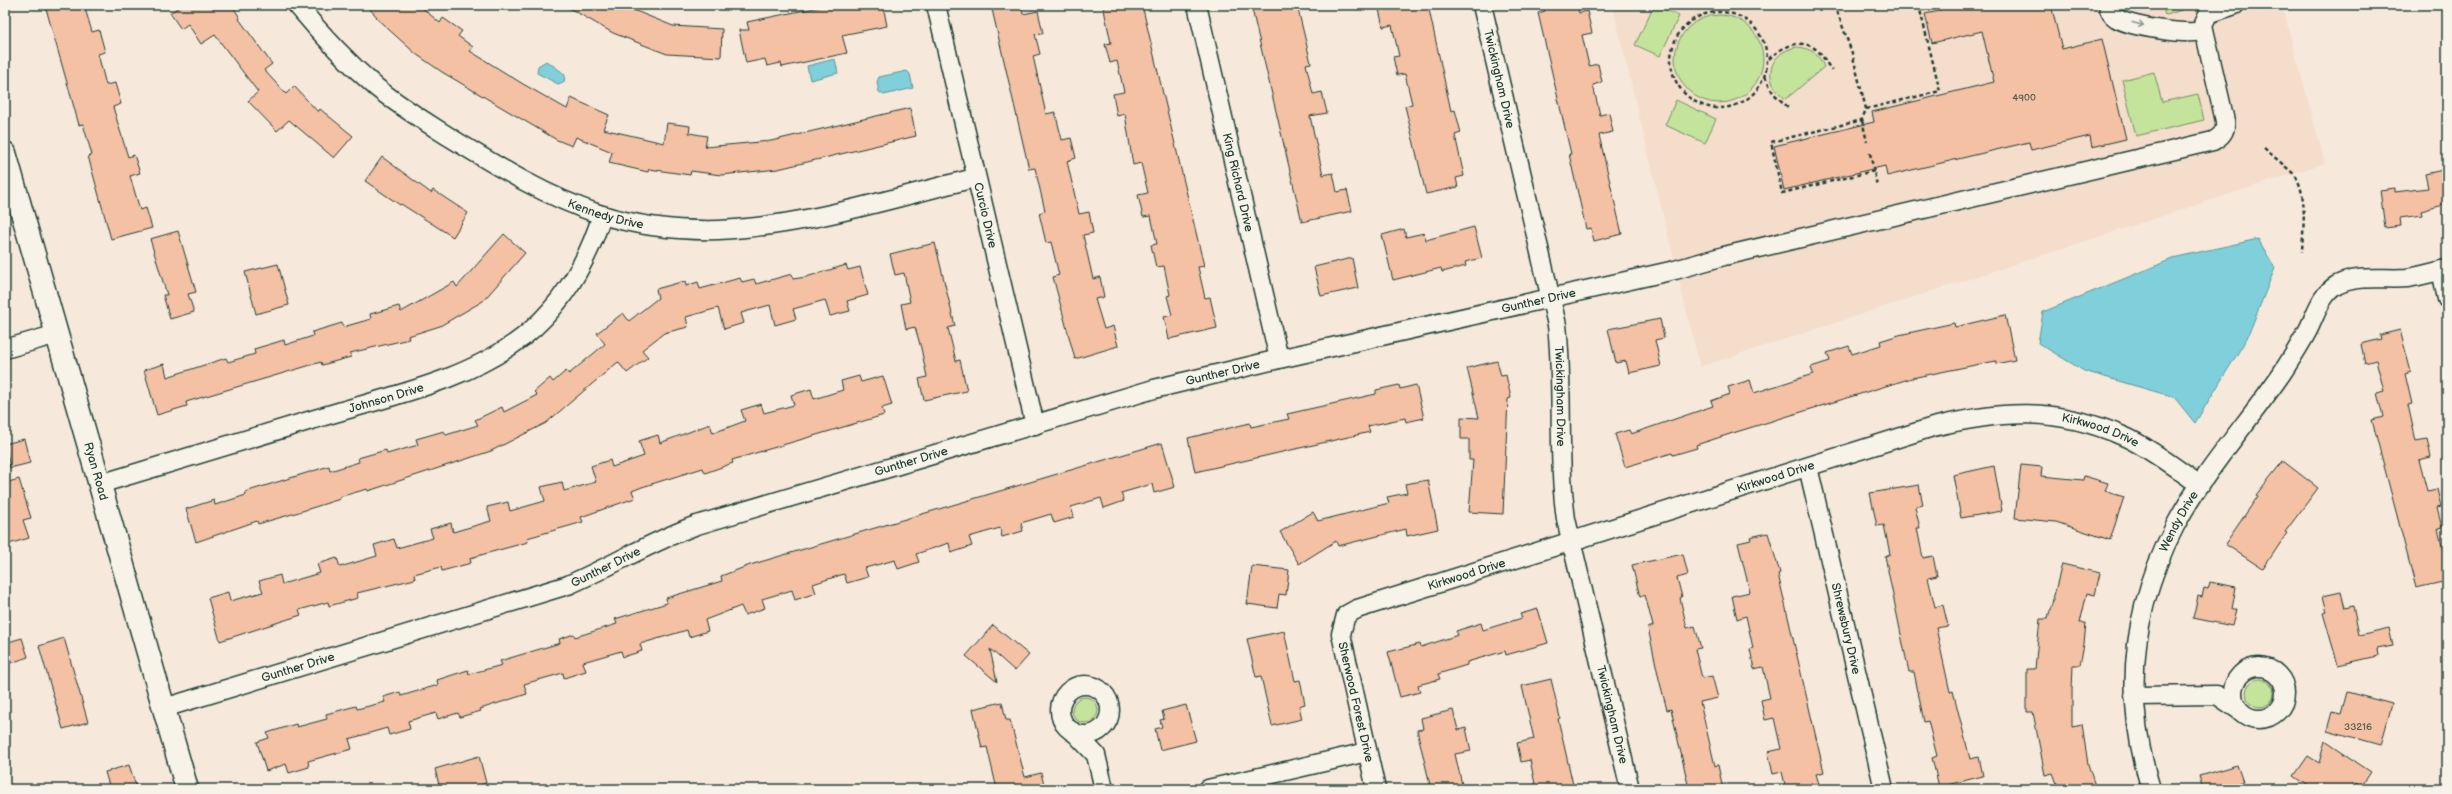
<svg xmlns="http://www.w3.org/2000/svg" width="2452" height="794" font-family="'Balsamiq Sans',sans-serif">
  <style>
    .built { fill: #f5ddcb }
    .green { fill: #c4e39b; stroke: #729068 }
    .water { fill: #80d0db; stroke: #599598 }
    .building { fill: #f4c1a5; stroke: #1f3d34 }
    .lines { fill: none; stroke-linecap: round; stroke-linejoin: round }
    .minor-casing { stroke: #1f3d34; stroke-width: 21 }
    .major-casing { stroke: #1f3d34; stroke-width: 25 }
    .path { stroke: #1f3d34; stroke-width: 2.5; stroke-dasharray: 4 3; stroke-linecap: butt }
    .minor { stroke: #f7f3e8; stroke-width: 18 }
    .major { stroke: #f7f3e8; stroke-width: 22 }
    .oneway { stroke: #8b988e }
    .labels { text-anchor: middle; stroke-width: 3; stroke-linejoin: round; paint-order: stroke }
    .number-label { font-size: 10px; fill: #545e50 }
    .street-label { font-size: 12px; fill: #1f3d34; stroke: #f7f3e8 }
  </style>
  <rect width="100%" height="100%" fill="#f6e9db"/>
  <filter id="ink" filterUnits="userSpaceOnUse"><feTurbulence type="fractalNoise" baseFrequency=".025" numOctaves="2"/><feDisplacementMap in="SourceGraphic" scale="8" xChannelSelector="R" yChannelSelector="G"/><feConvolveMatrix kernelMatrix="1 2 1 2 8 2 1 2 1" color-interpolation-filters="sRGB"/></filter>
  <g filter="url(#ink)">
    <!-- built -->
    <path class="built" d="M1612 5H2282L2325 163 1700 367Z"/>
    <!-- green -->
    <g class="green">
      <path d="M1654 5 1679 16 1660 56 1635 45Z"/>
      <path d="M2165 5H2183L2184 9 2167 15 2164 14Z"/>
      <circle cx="1719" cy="59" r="44"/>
      <path d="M1797 47C1811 48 1819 54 1824 67L1786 99C1761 82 1768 52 1797 47Z"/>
      <path d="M2154 72 2162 102 2198 94 2204 120 2136 136 2122 80Z"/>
      <path d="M1676 100 1716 119 1705 143 1665 125Z"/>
      <circle cx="2260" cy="693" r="14"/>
      <circle cx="1085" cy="710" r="13"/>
    </g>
    <!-- water -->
    <g class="water">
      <path d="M835 59 838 73 810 80 807 66Z"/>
      <path d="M546 61C548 62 563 72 565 75L564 82 558 84 537 73 538 66Z"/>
      <path d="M907 71 910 74 913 88 884 95 879 92 877 82 879 77Z"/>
      <path d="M2258 239 2275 268 2247 338 2195 423 2174 397 2084 371 2038 343 2043 312 2177 257Z"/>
    </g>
    <!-- building -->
    <g class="building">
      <path d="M45 5H84L92 32 99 30 105 52 98 54 106 85 115 83 121 104 113 107 128 157 134 155 140 173 130 176 140 210 146 208 152 228 111 239 88 156 92 155 83 124 79 125Z"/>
      <path d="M182 5H232L240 18 239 19 272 64 264 70 286 94 294 86 318 112 320 109 353 136 334 158 289 120 277 131 248 101 258 92 215 35 201 44 188 24 181 29 170 13Z"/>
      <path d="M366 5H419L440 23 443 18 462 31 458 36 473 47 470 51 523 84 567 109 571 98 609 115 603 129 664 143 667 123 690 126 689 133 707 136 705 147 771 141 910 108 916 136 778 169 721 175 691 171 690 175 649 169 648 172 609 163 612 152 576 137 572 146 557 140 442 72 416 54 376 18 377 17Z"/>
      <path d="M564 5H621L673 26 722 29 721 57 667 54 613 33Z"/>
      <path d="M829 5H883L887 26 842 35 847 53 782 67 781 63 767 66 765 59 746 63 739 30H749L747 22Z"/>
      <path d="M991 5H1021L1023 14 1038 11 1043 33 1035 34 1040 54 1033 56 1046 114 1055 112 1062 140 1071 138 1076 158 1067 161 1079 214 1089 212 1093 233 1083 235 1093 279 1100 277 1104 297 1095 299 1104 329 1113 326 1118 346 1075 359 1053 277 1059 275 1051 242 1046 243 1039 213 1045 211 1035 168 1029 169Z"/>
      <path d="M1103 5H1142L1204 266 1198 267 1205 298 1210 297 1217 328 1169 339 1164 317 1172 315 1167 296 1170 295 1164 266 1156 267 1151 245 1157 244 1151 216 1143 217 1138 195 1148 193 1141 163 1133 165 1125 114 1117 116 1113 94 1124 92 1117 61 1110 63 1105 44 1111 43Z"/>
      <path d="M1251 5H1297L1311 63 1306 64 1313 94 1322 92 1327 113 1310 116 1323 175 1333 173 1337 192 1347 190 1352 211 1302 222Z"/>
      <path d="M1378 5H1428L1451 111 1455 110 1461 133 1455 135 1464 176 1456 178 1458 187 1426 194 1405 106 1412 104 1405 74 1397 75 1393 57 1399 56 1392 25 1383 27Z"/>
      <path d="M1544 5H1577L1579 13 1587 11 1592 33 1582 35 1589 66 1598 64 1602 82 1593 85 1600 115 1609 113 1613 132 1599 135 1622 234 1594 241 1591 228 1586 229 1569 154H1571L1538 13 1545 11Z"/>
      <path d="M1939 5H2051L2062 49 2102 39 2126 139 2092 147 2090 136 2031 150 2029 142 1887 176 1885 166 1784 190 1774 146 1874 122 1872 112 1994 82 1982 31 1932 43 1925 14 1940 11Z"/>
      <path d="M382 157 431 193 433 190 468 213 453 237 401 204 400 205 365 181Z"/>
      <path d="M2447 169V204L2421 211 2422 215 2400 218 2401 226 2385 228 2380 190 2395 188V192L2428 188 2425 174Z"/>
      <path d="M1474 227 1482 258 1465 262 1466 266 1442 272 1441 268 1393 280 1382 235 1404 229 1406 237 1424 233 1426 240Z"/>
      <path d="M178 231 196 292 188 294 194 312 170 319 163 295H167L150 239Z"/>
      <path d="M504 234 525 253 483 301 440 326 408 336 409 339 350 353 351 357 322 365 321 362 186 402 187 406 157 415 144 370 164 364 167 377 226 358 228 362 255 354 254 349 284 340 285 345 313 336 312 332 342 323 343 327 371 319 370 314 399 306 401 312 454 282 457 287Z"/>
      <path d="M935 243 955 326 948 328 956 361 960 360 967 391 924 400 919 379 927 377 921 348 915 327 906 329 901 304 910 302 904 273 895 275 890 254Z"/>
      <path d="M1352 258 1358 288 1321 296 1314 267Z"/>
      <path d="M278 264 289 305 256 314 245 272Z"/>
      <path d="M846 265 848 270 860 267 868 295 847 301 850 311 830 316 825 300 793 309 796 319 775 325 770 305 741 313 744 323 724 329 718 308 686 317 688 327 664 333 642 350 648 357 627 373 618 362 546 423 491 451 368 491 367 489 339 497 340 499 299 512 258 524 257 521 196 542 186 509 214 500 215 505 246 495 245 492 329 466 330 471 359 462 358 458 386 450 387 454 418 445 416 439 444 431 446 435 478 425 475 420 502 407 504 412 537 395 534 392 550 378 553 382 566 371 569 374 605 344 597 333 623 313 629 321 658 298 656 289 685 281 686 286 698 282 700 289 740 278 742 282 754 279 756 284 792 274 793 279 806 277Z"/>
      <path d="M2005 315 2015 360 1996 364V361L1975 365 1912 378 1733 433 1696 445 1697 448 1673 455 1672 453 1625 467 1615 434 1629 430 1631 434 1713 406 1711 401 1730 394 1728 387 1750 380 1754 393 1813 374 1811 367 1830 361 1827 353 1849 346 1852 354 1881 345 1880 341 1899 335 1954 323 1955 327Z"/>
      <path d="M1660 319 1664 338 1655 340 1661 366 1629 373 1626 361 1616 363 1608 329Z"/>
      <path d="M2400 330 2411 372 2405 374 2412 404 2408 405 2416 441 2427 439 2431 457 2419 460 2427 491 2437 489 2441 507 2437 508 2442 528 2438 529 2447 567V581L2416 588 2372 420 2383 417 2377 393 2384 391 2376 360 2365 363 2361 344 2381 339 2380 335Z"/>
      <path d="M1497 361 1501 376 1506 375 1511 398 1508 399 1503 514 1469 512 1473 460H1469V439H1461V417L1479 418 1467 368Z"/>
      <path d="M859 376 861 382 883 376 892 405 882 408 884 415 732 460 733 463 705 473 703 468 642 487 632 491 635 498 581 517 583 522 527 538 528 542 470 558 471 563 442 571 441 567 414 574 415 579 357 593 358 598 329 606 328 602 299 610 301 615 220 641 208 598 228 592 230 601 263 592 259 581 280 575 282 584 320 573 317 564 337 558 340 567 377 556 374 545 394 539 397 548 433 538 430 529 451 523 453 532 491 521 487 507 508 502 510 511 545 501 541 487 562 482 564 491 596 482 591 466 610 460 612 467 644 456 639 441 658 435 660 443 710 424 713 433 745 421 741 410 761 404 764 413 794 405 791 395 811 389 814 399 843 390 841 381Z"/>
      <path d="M1399 385 1400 389 1416 385 1424 418 1406 422 1405 418 1368 426 1370 432 1195 472 1188 438 1250 423 1251 427 1289 419 1287 414 1376 394V390Z"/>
      <path d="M24 439 30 463 10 468 5 444Z"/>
      <path d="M1162 443 1175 487 1154 493 1152 484 1121 493 1124 501 1104 508 1101 498 1071 507 1074 517 1054 523 1051 514 1021 523 1023 531 1002 537 1000 528 969 537 972 546 951 553 949 543 916 554 919 562 898 569 895 560 865 568 868 577 847 583 844 574 813 584 816 593 795 600 792 590 762 599 765 608 745 615 741 606 705 620 708 631 689 637 687 630 640 644 642 651 623 657 621 651 583 662 586 671 564 678 563 673 524 684 527 694 480 709 481 711 460 717 458 713 438 719 436 713 408 721 410 729 389 735 387 728 349 739 352 749 308 761 309 767 289 773 286 764 266 771 257 742 269 738 267 733 296 724 297 727 327 719 326 714 356 706 357 709 385 702 383 697 400 692 401 696 438 685 437 680 468 670 469 674 502 665 500 661 560 643 559 639 574 634 575 637 617 624 615 619 667 603 666 598 722 581 721 576 750 565Z"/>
      <path d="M2283 461 2318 488 2285 532 2287 533 2263 569 2225 544 2258 496 2256 495Z"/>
      <path d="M2021 465 2042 467 2041 476 2083 480 2084 476 2108 483 2105 491 2124 497 2110 540 2056 522 2015 518Z"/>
      <path d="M1994 466 2002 511 1961 518 1953 475Z"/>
      <path d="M19 479 31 518 23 520 29 538 9 544 5 530V483Z"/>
      <path d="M1428 480 1438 529 1407 536 1406 529 1338 546 1336 541 1299 564 1280 532 1313 512 1318 521 1389 503 1387 497 1407 493 1405 484Z"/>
      <path d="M1919 485 1923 505 1915 507 1920 528H1917L1923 558 1933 556 1937 576 1928 578 1935 607 1943 605 1948 626 1936 628 1950 692 1953 691 1970 759 1979 757 1983 776 1939 787 1932 758 1937 756 1928 721 1924 722 1914 672H1909L1904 649 1885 556 1890 554 1884 525 1877 526 1870 493Z"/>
      <path d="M1768 533 1780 573 1778 574 1824 772 1816 774 1819 784 1797 789H1786L1782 772 1773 774 1768 752 1781 749 1774 718 1765 720 1761 700 1770 698 1763 667 1754 669 1750 649 1753 648 1746 616 1737 619 1732 596 1750 592 1738 543 1751 540 1750 537Z"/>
      <path d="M1683 554 1688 575 1677 578 1682 597 1680 598 1687 628 1695 626 1701 648 1695 649 1702 678 1712 676 1718 698 1700 702 1715 766 1718 765 1723 789H1689L1671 709 1667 710 1659 679 1648 628 1653 626 1645 595 1640 597 1632 565Z"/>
      <path d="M2062 564 2100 573 2095 595 2087 593 2080 623H2086L2084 644 2080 665H2073L2072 690V727L2082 725 2088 764 2096 789H2059L2053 773 2045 775 2033 712H2027V669H2035L2040 619H2048Z"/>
      <path d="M1252 566 1289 570 1286 595 1279 594 1277 608 1247 604Z"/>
      <path d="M2210 582 2236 587 2232 609H2236L2232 626 2193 618 2198 596 2202 597 2204 588 2208 589Z"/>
      <path d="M2341 592 2345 608 2353 606 2359 635 2389 628 2393 646 2377 649 2378 656 2338 665 2323 613 2327 612 2323 596Z"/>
      <path d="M1538 609 1548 643 1506 655 1505 651 1467 662V665L1438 674 1440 679 1418 685 1420 692 1400 697 1388 652 1420 644 1421 647 1458 635 1456 631 1481 623 1483 630 1522 618 1520 614Z"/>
      <path d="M993 625 1029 655 1015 671 990 649 997 682 966 656Z"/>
      <path d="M1284 631 1295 681 1300 680 1305 704 1299 706 1302 719 1272 726 1261 676 1256 677 1247 639Z"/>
      <path d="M22 638 28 657 11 663 5 643Z"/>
      <path d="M64 638 88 722 63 729 39 646Z"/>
      <path d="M1551 679 1560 718 1558 719 1574 789H1536L1530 760 1521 762 1517 743 1534 739 1522 686Z"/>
      <path d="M2347 692 2392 704 2381 745 2327 730 2332 712 2341 714Z"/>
      <path d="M1002 702 1006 720H1010L1025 777 1041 773 1045 789H997L987 747 982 748 973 709Z"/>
      <path d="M1186 705 1196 741 1160 750 1155 729 1162 727 1160 720 1164 719 1162 711Z"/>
      <path d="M1453 710 1458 730 1466 728 1471 751 1455 754 1463 789H1431L1417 730 1423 729 1421 718Z"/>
      <path d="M2325 741 2371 772 2361 787 2356 783 2352 789H2313L2294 776 2308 756 2319 763Z"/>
      <path d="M479 756 486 783 467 789H440L435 769Z"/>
      <path d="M129 765 137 789H110L105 772Z"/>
      <path d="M2237 765 2243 782 2239 783 2241 789H2203L2199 776Z"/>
    </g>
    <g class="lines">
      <!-- minor casing -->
      <g class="minor-casing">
        <g id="minor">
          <path id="s1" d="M297 5C321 34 347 62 376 87 399 106 426 122 451 138 498 167 547 197 599 214 637 226 680 231 719 230 807 226 891 198 975 178"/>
          <path id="s2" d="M936 5 1035 425"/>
          <path id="s3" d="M1197 5 1279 359"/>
          <path id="s4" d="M1482 5 1557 325C1564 390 1557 455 1566 519L1630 789"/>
          <path d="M2108 5C2109 10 2111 15 2116 18 2132 27 2185 35 2203 31"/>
          <path d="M2441 270 2447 299"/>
          <path d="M5 349 57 334"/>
          <path id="s5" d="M1808 467 1884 789"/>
          <path id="s6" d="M100 484C176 461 252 438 328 415 394 395 468 380 523 337 563 305 587 263 602 215"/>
          <circle cx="2259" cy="693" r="26"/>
          <circle cx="1085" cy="710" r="25"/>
          <path d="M2134 696 2217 695 2239 710"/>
          <path id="s7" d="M164 708 568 585C612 566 652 541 697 525L1154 389 1279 359 1675 270 1724 256 2213 141C2222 136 2226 131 2225 121L2203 25 2208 14 2235 5"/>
          <path d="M1074 732 1096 755 1104 789"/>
          <path d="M1208 789 1367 752"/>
          <path id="s8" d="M1376 789 1341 634 1346 615 1357 609 1933 427C2002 410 2056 407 2123 436 2147 446 2178 470 2200 485"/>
          <path id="s9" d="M2151 789C2123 699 2131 610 2175 526 2204 471 2247 424 2282 373 2291 359 2300 345 2308 330 2316 314 2321 294 2337 285 2358 274 2385 280 2407 278 2421 276 2434 272 2447 269"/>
        </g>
      </g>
      <!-- major casing -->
      <g class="major-casing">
        <g id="major">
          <path id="s10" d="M5 153 187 789"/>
        </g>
      </g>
      <!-- path -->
      <g class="path">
        <path d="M1835 5 1852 53 1866 109"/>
        <circle cx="1719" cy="60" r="48"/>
        <path d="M1769 59C1782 46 1803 36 1819 52 1824 57 1827 65 1832 70"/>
        <path d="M1765 76 1773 93 1789 108"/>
        <path d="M1862 120 1867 142"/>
        <path d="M2264 148 2295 175C2308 197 2303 227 2302 252"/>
        <path d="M1870 153 1877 186"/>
        <path d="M1874 171 1782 193 1771 142 1862 120 1866 109 1940 91 1920 10 1935 5"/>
      </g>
      <!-- minor -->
      <use href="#minor" class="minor"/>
      <!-- major -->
      <use href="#major" class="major"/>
    </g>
    <!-- one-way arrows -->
    <defs><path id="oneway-shaft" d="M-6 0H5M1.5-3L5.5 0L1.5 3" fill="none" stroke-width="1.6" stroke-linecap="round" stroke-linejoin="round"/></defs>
    <use class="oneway" href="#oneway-shaft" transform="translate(2138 24) rotate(14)"/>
  </g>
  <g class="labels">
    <!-- number labels -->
    <g class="number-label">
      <text x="2024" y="101">4900</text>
      <text x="2358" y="730">33216</text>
    </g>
    <!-- street labels -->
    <g class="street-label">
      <text dy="4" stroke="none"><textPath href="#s4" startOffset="76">Twickingham Drive</textPath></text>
      <text dy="4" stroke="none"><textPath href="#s3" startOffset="182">King Richard Drive</textPath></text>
      <text dy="4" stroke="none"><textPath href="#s1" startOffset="378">Kennedy Drive</textPath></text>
      <text dy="4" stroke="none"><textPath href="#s2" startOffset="216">Curcio Drive</textPath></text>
      <text dy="4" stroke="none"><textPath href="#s7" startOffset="1436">Gunther Drive</textPath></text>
      <text dy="4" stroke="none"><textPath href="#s7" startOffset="1112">Gunther Drive</textPath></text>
      <text dy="4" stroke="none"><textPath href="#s4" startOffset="400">Twickingham Drive</textPath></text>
      <text dy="4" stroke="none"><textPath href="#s6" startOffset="299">Johnson Drive</textPath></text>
      <text dy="4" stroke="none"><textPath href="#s8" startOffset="966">Kirkwood Drive</textPath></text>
      <text dy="4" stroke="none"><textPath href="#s7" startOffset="788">Gunther Drive</textPath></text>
      <text dy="4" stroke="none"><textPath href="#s10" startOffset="331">Ryan Road</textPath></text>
      <text dy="4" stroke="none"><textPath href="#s8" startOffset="630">Kirkwood Drive</textPath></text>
      <text dy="4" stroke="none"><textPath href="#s9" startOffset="277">Wendy Drive</textPath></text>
      <text dy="4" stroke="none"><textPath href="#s7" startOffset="464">Gunther Drive</textPath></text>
      <text dy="4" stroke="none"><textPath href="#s8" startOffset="306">Kirkwood Drive</textPath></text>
      <text dy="4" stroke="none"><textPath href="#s5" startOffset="166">Shrewsbury Drive</textPath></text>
      <text dy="4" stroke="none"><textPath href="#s7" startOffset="140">Gunther Drive</textPath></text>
      <text transform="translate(1356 702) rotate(77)" y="4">Sherwood Forest Drive</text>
      <text dy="4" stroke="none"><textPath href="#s4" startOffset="724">Twickingham Drive</textPath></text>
    </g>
  </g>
  <!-- margin -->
  <rect width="2452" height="794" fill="none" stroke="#f7f3e8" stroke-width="20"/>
  <rect x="10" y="10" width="2432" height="774" fill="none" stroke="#1f3d34" stroke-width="1.5" filter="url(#ink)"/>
</svg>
